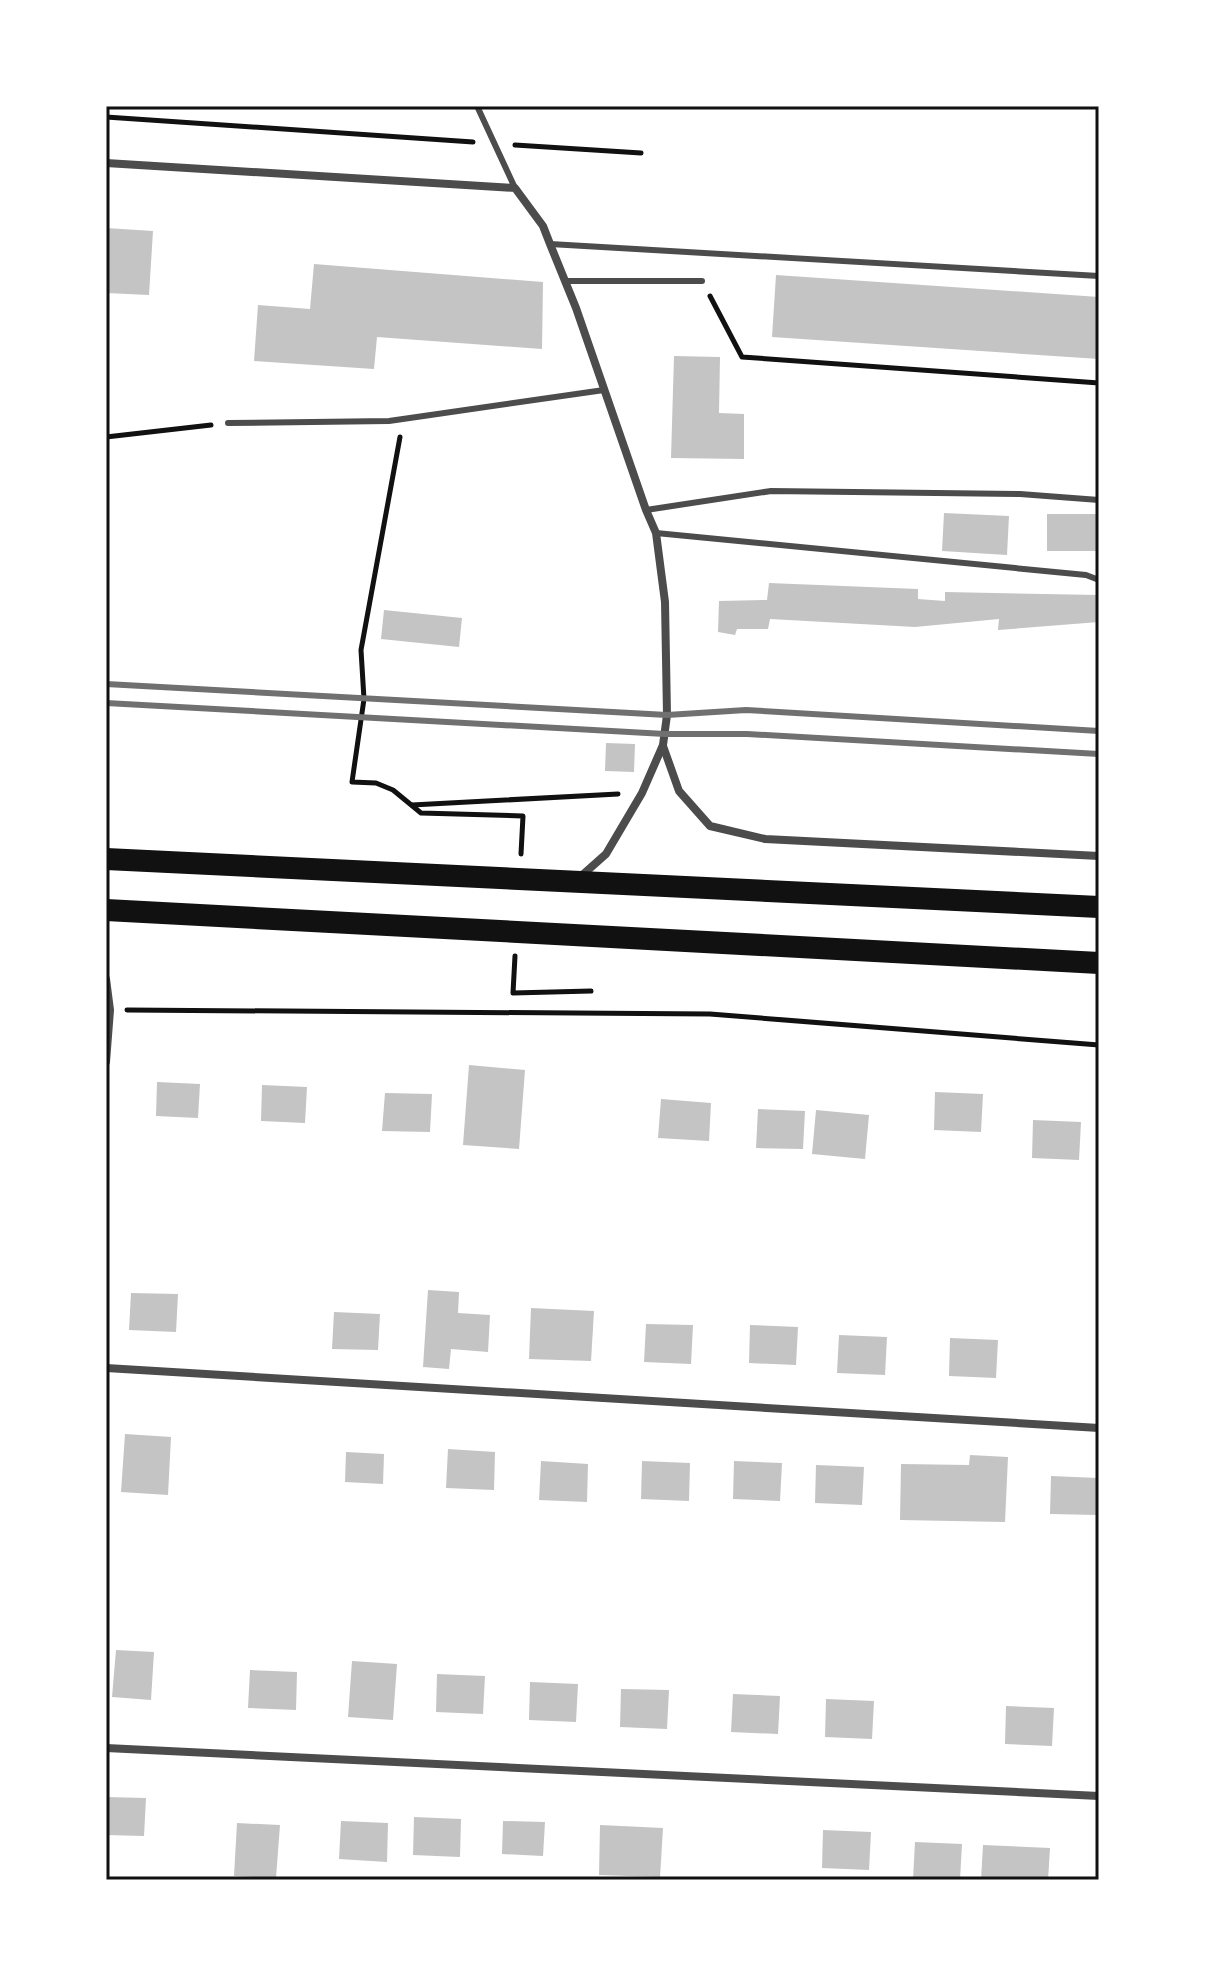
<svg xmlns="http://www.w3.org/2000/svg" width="1205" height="1986" font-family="'PT Sans Narrow',sans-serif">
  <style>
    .building { fill: #c4c4c4 }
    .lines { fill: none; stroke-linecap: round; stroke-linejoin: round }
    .path { stroke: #111; stroke-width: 5 }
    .service { stroke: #4c4c4c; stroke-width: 6 }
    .minor { stroke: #4c4c4c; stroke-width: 8 }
    .trunk { stroke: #111; stroke-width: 22 }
    .rail { stroke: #707070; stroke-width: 6 }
    .neatline { fill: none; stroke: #111; stroke-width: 3 }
  </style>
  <rect width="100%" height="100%" fill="#fff"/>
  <!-- building -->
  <g class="building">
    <path d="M106 228 153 231 149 295 106 293Z"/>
    <path d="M314 264 543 282 542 349 377 337 374 369 254 361 258 305 310 309Z"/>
    <path d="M776 275 1099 297V359L772 337Z"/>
    <path d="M674 356 720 357 719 413 744 414V459L671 458Z"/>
    <path d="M944 513 1009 516 1007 555 942 551Z"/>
    <path d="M1047 514H1098L1097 551H1047Z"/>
    <path d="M769 583 918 589V599L945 601V592L1099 595V622L998 630 999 619 915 627 770 619 768 629H737L735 635 718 632 719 601 767 600Z"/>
    <path d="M384 610 462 618 459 647 381 639Z"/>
    <path d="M606 743 635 744 634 772 605 771Z"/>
    <path d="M469 1065 525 1070 519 1149 463 1145Z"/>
    <path d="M157 1082 200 1084 198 1118 156 1116Z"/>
    <path d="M262 1085 307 1087 305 1123 261 1121Z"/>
    <path d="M935 1092 983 1094 981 1132 934 1130Z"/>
    <path d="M385 1093 432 1094 430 1132 382 1131Z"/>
    <path d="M661 1099 711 1103 709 1141 658 1138Z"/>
    <path d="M758 1109 805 1111 803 1149 756 1148Z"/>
    <path d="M816 1110 869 1115 865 1159 812 1154Z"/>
    <path d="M1033 1120 1081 1122 1079 1160 1032 1158Z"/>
    <path d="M428 1290 459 1292 458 1313 490 1315 488 1352 451 1349 449 1369 423 1367Z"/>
    <path d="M131 1293 178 1294 176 1332 129 1330Z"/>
    <path d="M531 1308 594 1311 591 1361 529 1359Z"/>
    <path d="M334 1312 380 1314 378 1350 332 1349Z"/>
    <path d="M646 1324 693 1325 691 1364 644 1362Z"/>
    <path d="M750 1325 798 1327 796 1365 749 1363Z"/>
    <path d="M839 1335 887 1337 885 1375 837 1373Z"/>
    <path d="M950 1338 998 1340 996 1378 949 1376Z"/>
    <path d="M125 1434 171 1437 168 1495 121 1492Z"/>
    <path d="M448 1449 495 1452 494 1490 446 1488Z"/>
    <path d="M346 1452 384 1454 383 1484 345 1482Z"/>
    <path d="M970 1455 1008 1457 1005 1522 900 1520 901 1464 969 1465Z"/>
    <path d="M541 1461 588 1464 587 1502 539 1500Z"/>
    <path d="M642 1461 690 1463 689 1501 641 1499Z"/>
    <path d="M734 1461 782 1463 780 1501 733 1499Z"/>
    <path d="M816 1465 864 1467 862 1505 815 1503Z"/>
    <path d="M1051 1476 1098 1478 1097 1515 1050 1514Z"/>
    <path d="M116 1650 154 1652 151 1700 112 1697Z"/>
    <path d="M352 1661 397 1664 393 1720 348 1717Z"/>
    <path d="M250 1670 297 1672 296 1710 248 1708Z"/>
    <path d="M437 1674 485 1676 483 1714 436 1712Z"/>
    <path d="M530 1682 578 1684 576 1722 529 1720Z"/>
    <path d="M621 1689 669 1690 667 1729 620 1727Z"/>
    <path d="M733 1694 780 1696 778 1734 731 1732Z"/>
    <path d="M826 1699 874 1701 872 1739 825 1737Z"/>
    <path d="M1006 1706 1054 1708 1052 1746 1005 1744Z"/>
    <path d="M106 1797 146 1798 144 1836 106 1835Z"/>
    <path d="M414 1817 461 1819 460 1857 413 1855Z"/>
    <path d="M341 1821 388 1823 387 1862 339 1859Z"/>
    <path d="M503 1821 545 1822 543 1856 502 1854Z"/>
    <path d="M237 1823 280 1825 276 1878 234 1876Z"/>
    <path d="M600 1825 663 1828 660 1877 599 1875Z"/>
    <path d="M823 1830 871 1832 869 1870 822 1868Z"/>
    <path d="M915 1842 962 1844 960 1880H913Z"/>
    <path d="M983 1845 1050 1848 1048 1880H981Z"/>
  </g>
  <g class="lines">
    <!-- path -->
    <g class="path">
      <path d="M106 117 473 142"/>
      <path d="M515 145 641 153"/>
      <path d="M710 296 742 357 1099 383"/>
      <path d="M106 437 211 425"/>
      <path d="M400 437 361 650 364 699 352 782 376 783 393 790 421 813 523 816 521 854"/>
      <path d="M412 805 618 794"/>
      <path d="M515 956 513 993 591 991"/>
      <path d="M127 1010 710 1014 1099 1045"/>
    </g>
    <!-- service -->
    <g class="service">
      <path d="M477 106 515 188"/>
      <path d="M550 244 1099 276"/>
      <path d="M565 281H702"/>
      <path d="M228 423 389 421 604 390"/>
      <path d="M646 510 771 491 1020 494 1099 500"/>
      <path d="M656 533 1086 575 1099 580"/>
    </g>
    <!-- minor -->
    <g class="minor">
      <path d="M106 163 515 188 543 226 550 244 576 308 646 510 656 533 665 602 667 715 663 745 642 793 606 854 579 878"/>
      <path d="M663 746 679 791 710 826 765 839 1099 856"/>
      <path d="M106 979 110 1010 106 1062"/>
      <path d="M106 1368 1099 1428"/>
      <path d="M106 1748 1099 1796"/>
    </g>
    <!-- trunk -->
    <g class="trunk">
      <path d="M106 859 1099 907"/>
      <path d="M106 910 1099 963"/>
    </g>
    <!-- rail -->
    <g class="rail">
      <path d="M106 684 667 715 746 710 1099 731"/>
      <path d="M106 703 665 734H747L1099 754"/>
    </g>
  </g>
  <!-- border -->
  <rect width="1205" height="1986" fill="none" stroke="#ffffff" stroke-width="216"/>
  <rect x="108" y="108" width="989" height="1770" class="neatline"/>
</svg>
